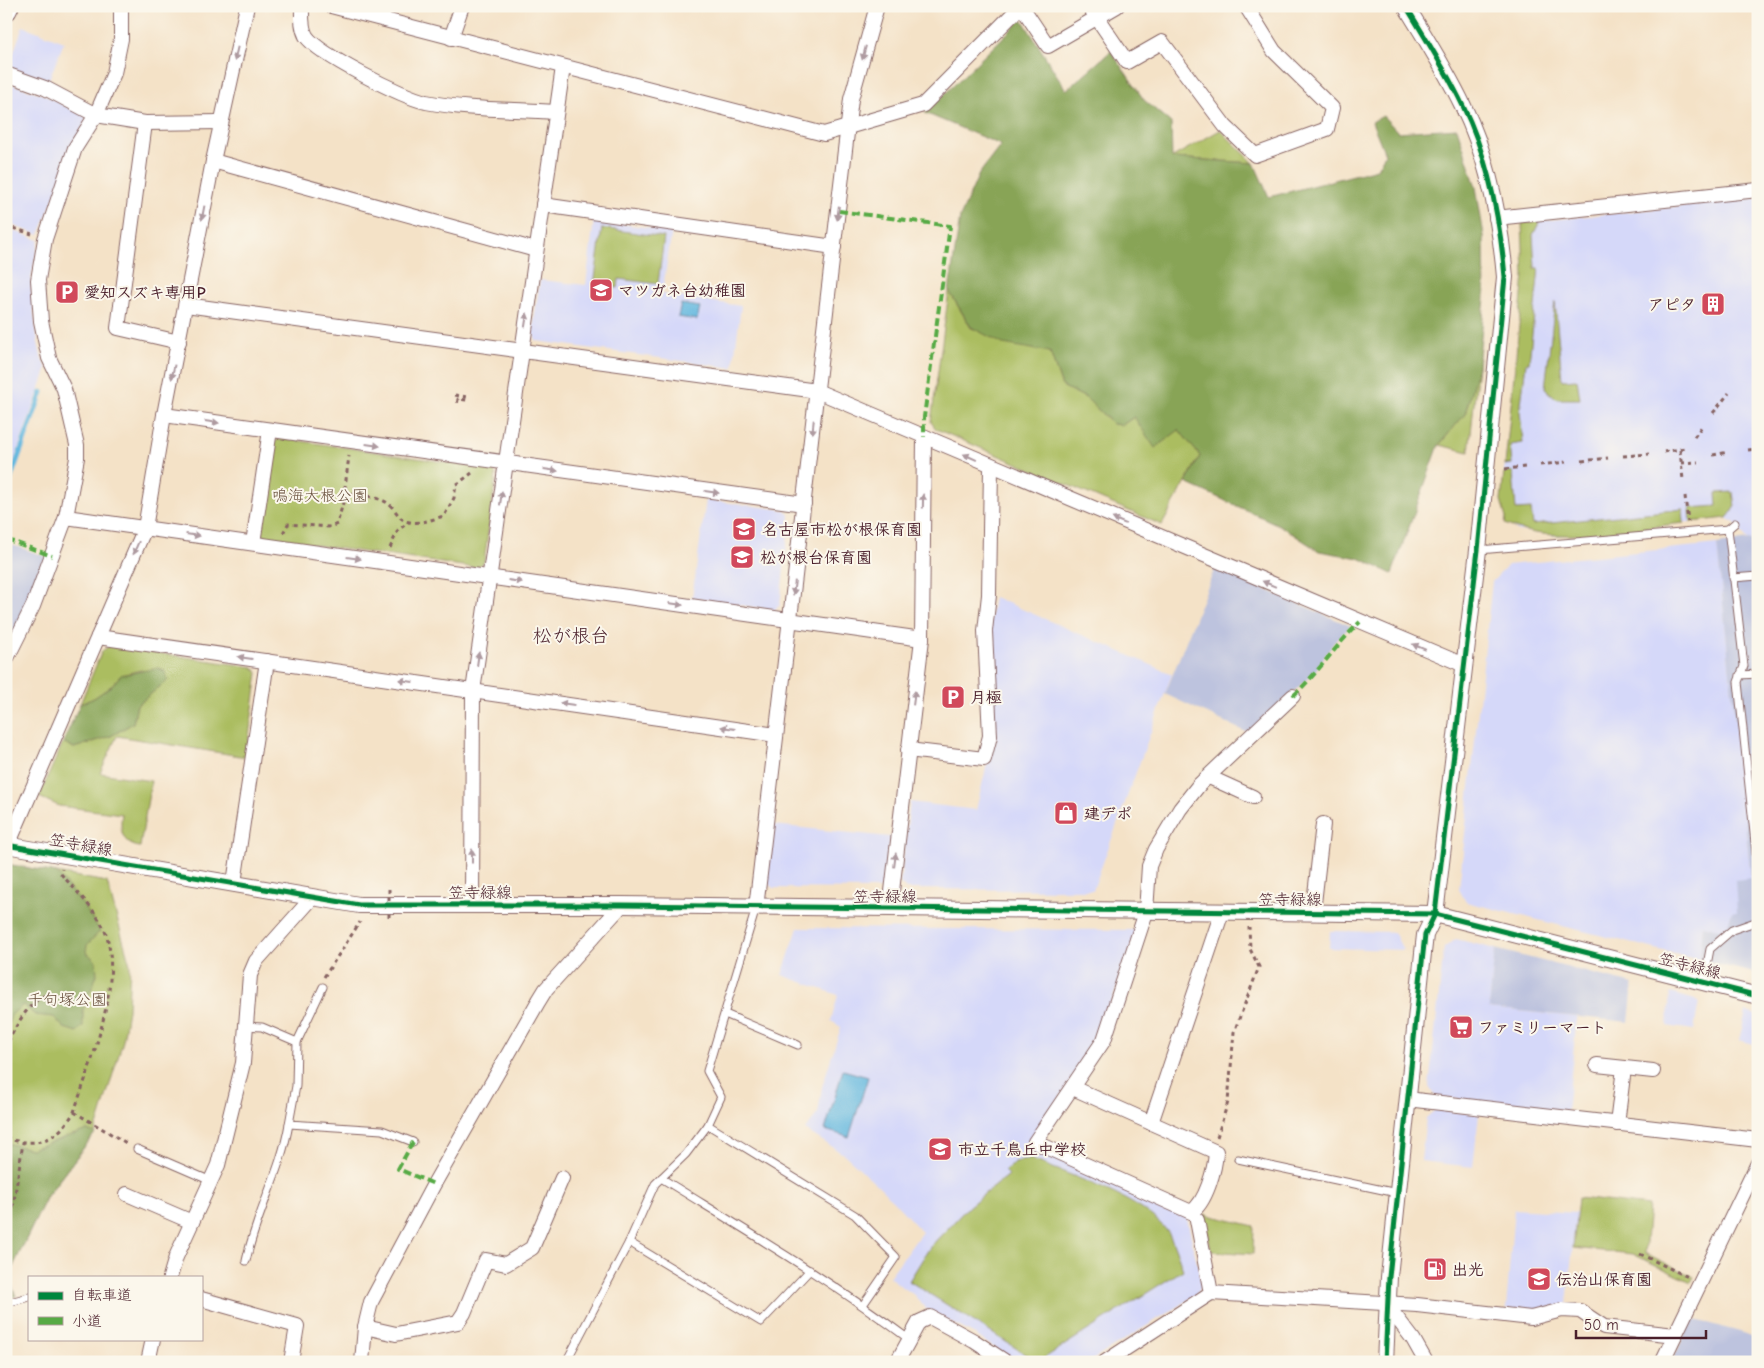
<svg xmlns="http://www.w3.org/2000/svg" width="1764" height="1368" font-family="'Comic Neue','Klee One',sans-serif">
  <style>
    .built { fill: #d5d8f9 }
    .industrial { fill: #bdc3de }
    .green { fill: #abbd61; stroke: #7a6e46 }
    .forest { fill: #88a457; stroke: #696241 }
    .water { fill: #63b8df; stroke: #566c85 }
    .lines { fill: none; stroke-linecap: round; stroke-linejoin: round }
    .stream { stroke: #63b8df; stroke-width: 5 }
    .service-casing { stroke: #866362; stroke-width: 9 }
    .minor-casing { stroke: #866362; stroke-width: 16 }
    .tertiary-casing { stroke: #866362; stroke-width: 18 }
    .primary-casing { stroke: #866362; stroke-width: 23 }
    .path { stroke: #866362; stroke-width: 3; stroke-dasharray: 4 4; stroke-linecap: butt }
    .service { stroke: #fff; stroke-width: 7 }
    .minor { stroke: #fff; stroke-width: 14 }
    .tertiary { stroke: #fff; stroke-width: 16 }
    .primary { stroke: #fff; stroke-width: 21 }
    .path-bridge { stroke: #866362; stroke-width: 3; stroke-dasharray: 4 4; stroke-linecap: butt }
    .quiet { stroke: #57aa44; stroke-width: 4; stroke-dasharray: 8 4; stroke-linecap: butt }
    .cycleway-casing { stroke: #fbf7ec; stroke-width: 8 }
    .cycleway { stroke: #00873e; stroke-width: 5 }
    .oneway { fill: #ae9aa0 }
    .labels { text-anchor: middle; stroke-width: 4; stroke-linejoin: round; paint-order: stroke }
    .poi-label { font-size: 16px; font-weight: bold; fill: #4a1f2b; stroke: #fbf7ec; text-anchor: start }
    .park-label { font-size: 16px; fill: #674e3b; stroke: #fbf7ec }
    .street-label { font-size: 16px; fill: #4a1f2b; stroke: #fbf7ec }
    .quarter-label { font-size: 19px; fill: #4a1f2b; stroke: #fbf7ec }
  </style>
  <rect width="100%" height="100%" fill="#fbf7ec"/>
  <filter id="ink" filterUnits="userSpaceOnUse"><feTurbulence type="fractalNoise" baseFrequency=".02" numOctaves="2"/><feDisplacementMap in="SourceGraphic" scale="10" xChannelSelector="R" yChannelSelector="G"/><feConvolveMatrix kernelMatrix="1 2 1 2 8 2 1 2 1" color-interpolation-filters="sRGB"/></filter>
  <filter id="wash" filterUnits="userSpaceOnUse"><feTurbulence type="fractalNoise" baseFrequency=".0096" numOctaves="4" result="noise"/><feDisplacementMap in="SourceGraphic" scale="20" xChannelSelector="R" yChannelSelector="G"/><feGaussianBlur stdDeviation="1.12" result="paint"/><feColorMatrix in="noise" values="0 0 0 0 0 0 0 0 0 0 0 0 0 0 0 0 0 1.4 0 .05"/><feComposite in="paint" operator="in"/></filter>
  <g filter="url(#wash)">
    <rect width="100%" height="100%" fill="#f4e2c7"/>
    <!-- built -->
    <g class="built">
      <path d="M23 26 64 42 48 82 8 68Z"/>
      <path d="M6 82 42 94 87 117 39 235 6 223Z"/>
      <path d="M1758 198V539L1747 540 1735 523 1726 518 1557 536 1519 531 1505 524 1506 518 1501 501 1524 275 1522 223Z"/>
      <path d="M594 220 672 231 662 294 741 306 733 368 537 341 532 334 540 280 586 285Z"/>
      <path d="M6 228 39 240 31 279 32 298 38 343 42 360 47 368 6 483Z"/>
      <path d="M706 500 785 510 790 516 780 605 774 610 692 598Z"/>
      <path d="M1717 544 1751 879 1737 912 1732 913 1726 932 1703 925 1700 960 1466 902 1459 889 1492 582 1508 565Z"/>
      <path d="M994 597 1172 674 1093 890 906 889 900 883 910 802 976 810 994 735 988 632Z"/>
      <path d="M773 825 890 837 885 884 879 889 773 888 766 882Z"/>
      <path d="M798 928 1137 930 1098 1040 1030 1143 1186 1214 1202 1286 1196 1295 1089 1362H1015L977 1336 926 1309 914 1295 889 1277 922 1232 882 1189 845 1155 805 1130 818 1113 822 1087 841 1027 831 1021 838 995 782 975Z"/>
      <path d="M1330 931 1394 932 1403 950 1329 948Z"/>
      <path d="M1456 939 1495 949 1489 1008 1577 1017 1567 1112 1436 1097 1429 1087 1444 948Z"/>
      <path d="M1670 993 1699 1001 1694 1030 1667 1026Z"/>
      <path d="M1746 1012 1758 1015V1045L1739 1040Z"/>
      <path d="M1435 1110 1479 1114 1473 1167 1421 1161 1426 1118Z"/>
      <path d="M1514 1209 1576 1213 1567 1304 1531 1312 1506 1309Z"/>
    </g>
    <!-- industrial -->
    <g class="industrial">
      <path d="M1758 539V974L1700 960 1703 925 1726 931 1732 912H1737L1735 880 1751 878 1717 544Z"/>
      <path d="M6 543 48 557 11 645 6 643Z"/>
      <path d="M1215 568 1351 626 1335 641 1313 674 1248 733 1165 694Z"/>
      <path d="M1495 949 1633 984 1629 1022 1489 1008Z"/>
      <path d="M1692 1319 1740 1332 1758 1339V1362H1672Z"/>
    </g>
    <!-- green -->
    <g class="green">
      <path d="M1220 130 1254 163 1171 158Z"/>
      <path d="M1540 221 1533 235 1535 268H1539L1529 363H1526L1520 412 1523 443 1510 445 1512 464 1505 465 1524 275 1522 223Z"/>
      <path d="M602 228 664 237 658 284 619 279 618 288 594 285Z"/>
      <path d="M949 291 971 328 1050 352 1062 386 1086 398 1113 424 1122 425 1134 417 1179 429 1200 456 1162 525 936 429 931 422Z"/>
      <path d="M1555 302 1562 380 1577 379 1580 399H1557L1545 388Z"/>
      <path d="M1478 366 1469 452 1439 445 1465 414Z"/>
      <path d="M280 438 492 469 496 475 484 562 477 568 266 538 260 531 272 444Z"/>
      <path d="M1513 472 1516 510 1531 509 1533 525 1683 509 1684 523C1633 528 1551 547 1505 524L1506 518 1501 501 1504 473Z"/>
      <path d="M1733 492 1735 508 1727 518 1691 522 1690 508 1717 506 1716 493Z"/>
      <path d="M109 646 253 667 258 673 246 757 117 736 100 773 151 781 140 847C122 845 119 829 122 814L59 806 39 797 63 742 74 748 111 736 133 723 137 705 168 680 141 670 121 675 110 687 94 698 80 704 102 651Z"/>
      <path d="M6 864 107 882 130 965 128 1010 123 1041 95 1133 47 1196 8 1277 16 1296 6 1298Z"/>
      <path d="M1031 1159C1068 1175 1148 1200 1169 1234 1175 1245 1179 1259 1183 1270L1038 1362 909 1281 930 1247 968 1207 1008 1175 1004 1171 1015 1162Z"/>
      <path d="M1578 1198 1649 1206 1645 1253 1694 1277 1691 1282 1633 1254 1573 1248Z"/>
      <path d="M1204 1214 1254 1226 1253 1254 1211 1251Z"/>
    </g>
    <!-- forest -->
    <g class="forest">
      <path d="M1022 19 1066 90 1111 51 1144 100 1171 123 1172 158 1254 163 1269 197 1377 169 1385 154 1372 122 1383 116 1398 132 1457 128 1476 187 1484 236 1485 298 1478 366 1465 414 1439 445 1392 574 1359 558 1319 551 1279 525 1186 483 1200 456 1179 430 1155 448 1134 417 1122 425 1113 424 1086 398 1062 386 1050 352 1003 344 971 327 949 291 960 217 979 174 1001 145 925 113Z"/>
      <path d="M158 668 165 671 168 680 137 705 133 723 111 736 74 748 63 742 80 704 94 698 110 687 121 675Z"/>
      <path d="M6 864 57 873 84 906 100 931 87 945 86 952 96 961 97 975 83 1010V1026L77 1032 64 1028 54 1017 35 1015 23 1005 12 1014 6 1029Z"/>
      <path d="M87 1130 95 1133 47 1196 8 1277 16 1296 6 1298V1143L31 1149Z"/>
    </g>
    <!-- water -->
    <g class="water">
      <path d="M681 304 700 307 697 320 678 317Z"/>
      <path d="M843 1070 868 1077 849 1137 825 1130Z"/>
    </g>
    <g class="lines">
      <!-- stream -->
      <path class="stream" d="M6 491 42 392"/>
    </g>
  </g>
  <g filter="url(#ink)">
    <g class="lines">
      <!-- service casing -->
      <g class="service-casing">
        <g id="service">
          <path d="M1728 529 1744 666 1738 682 1758 871"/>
          <path d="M1479 550 1728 529 1735 523"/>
          <path d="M1733 578 1758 576"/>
          <path d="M1740 675 1758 674"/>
          <path d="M1704 981 1710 949 1732 930 1758 921"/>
          <path d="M323 987 297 1042 296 1086 289 1124 382 1130 413 1142"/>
          <path d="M725 1014 798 1045"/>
          <path d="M245 1026 262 1027 297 1042"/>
          <path d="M708 1125 721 1097 707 1071 756 908"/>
          <path d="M137 1149 211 1181"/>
          <path d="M1238 1159 1397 1193"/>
          <path d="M661 1178C745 1230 830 1280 910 1340"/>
          <path d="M629 1242 761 1322 810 1270"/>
          <path d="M246 1261C256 1214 281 1171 289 1124"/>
          <path d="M6 1303 29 1297"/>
          <path d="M566 1362 629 1242 655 1184 686 1154 708 1125 855 1215 896 1257 863 1305"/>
        </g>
      </g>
      <!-- minor casing -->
      <g class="minor-casing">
        <g id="minor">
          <path d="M302 6C302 16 301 27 306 36 319 55 403 97 426 102 468 110 512 109 555 112"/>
          <path d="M331 6 824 134 923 105 1021 6"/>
          <path d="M1089 6 1127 62 1162 42 1225 126 1255 155 1327 129 1332 108 1274 51 1246 6"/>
          <path d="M1022 7 1048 46 1117 6"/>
          <path d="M451 38 462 6"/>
          <path d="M6 74 45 88 96 115 145 123 221 122"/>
          <path d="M145 123 118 328 179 342"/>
          <path d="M213 161 536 250"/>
          <path d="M543 205 834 247"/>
          <path d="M1496 218 1758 190"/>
          <path d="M186 305 817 391 1464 665"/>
          <path d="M164 415 804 504"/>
          <path d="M66 517 922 639"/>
          <path d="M253 543 270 430"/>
          <path d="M98 637 776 735"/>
          <path d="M6 660 33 606 66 517 77 458V445L64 389 49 358 41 321 38 280 45 239 75 148 96 115 114 73 121 39V6"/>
          <path d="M908 750 984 759 990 736 985 631 989 595 991 467"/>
          <path d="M1209 777 1253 797"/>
          <path d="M8 845 145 528 164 415 213 161 247 6"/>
          <path d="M234 883 267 661"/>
          <path d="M472 905 473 691 563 67"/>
          <path d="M756 908 851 99 877 6"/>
          <path d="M890 908 922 639 924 437"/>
          <path d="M1313 912 1323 824"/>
          <path d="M1597 1065 1653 1071"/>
          <path d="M1073 1088 1216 1152C1215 1169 1206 1203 1191 1212L1035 1142 1104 1040 1146 912 1149 866 1156 849 1180 809 1199 785 1293 696"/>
          <path d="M1407 1099 1758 1140"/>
          <path d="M1151 1123 1222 912"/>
          <path d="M1617 1124 1624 1068"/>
          <path d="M127 1194 192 1222"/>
          <path d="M170 1277 176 1257 218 1165 243 1063 250 975 256 961 313 897"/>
          <path d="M1211 1293 1417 1305 1531 1318 1562 1310 1580 1311 1604 1327 1675 1335"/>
          <path d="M201 1299 297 1326 291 1362"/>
          <path d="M1387 1305 1413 1339 1426 1362"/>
          <path d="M365 1327 396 1334 458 1322 464 1313 486 1260 506 1264 532 1248 562 1178"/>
          <path d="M148 1362 153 1339"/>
          <path d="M362 1362 365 1327 371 1302 434 1184 538 1002 546 989 622 905"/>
          <path d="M897 1362 919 1322 930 1317 974 1341 1006 1362"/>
          <path d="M1105 1362 1211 1293 1197 1220"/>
          <path d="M1662 1362 1758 1163"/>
        </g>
      </g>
      <!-- tertiary casing -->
      <g class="tertiary-casing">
        <g id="tertiary">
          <path d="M6 845 359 905H622L1435 914 1758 996"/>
          <path d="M1385 1362 1389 1277 1423 953 1425 935 1435 914 1478 550 1505 277C1500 220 1489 159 1463 106 1447 72 1426 39 1406 6"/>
        </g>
      </g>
      <!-- primary casing -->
      <g class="primary-casing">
        <path id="primary" d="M6 10 8 6"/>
      </g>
      <!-- path -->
      <g class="path">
        <path d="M6 226 32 234"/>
        <path d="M455 395 467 397V400L458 399 457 406"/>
        <path d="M1713 413 1729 393"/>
        <path d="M1694 437 1702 426"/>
        <path d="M1680 450 1683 480"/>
        <path d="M1748 450 1758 449"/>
        <path d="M1664 452 1685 448"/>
        <path d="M1713 455 1728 452"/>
        <path d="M1623 456 1649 454"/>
        <path d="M1582 461 1608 458"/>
        <path d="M1681 463 1698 462"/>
        <path d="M1540 465 1566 462"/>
        <path d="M1505 469 1525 467"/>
        <path d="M344 494C357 494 380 496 390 505 397 511 399 521 410 522 422 524 433 519 444 516L454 498 456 485 472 473"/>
        <path d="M1685 496 1688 522"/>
        <path d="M283 533 288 524 330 527 337 524 343 503 349 456"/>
        <path d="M390 548 398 530 409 522"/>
        <path d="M324 977 360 922"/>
        <path d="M6 1049C10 1034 29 1001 44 996 51 994 57 997 63 999"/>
        <path d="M74 1112 128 1144"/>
        <path d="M1217 1137 1228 1102 1234 1032 1259 967 1250 949 1249 927"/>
        <path d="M6 1138C37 1148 57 1141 74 1112 90 1064 124 981 105 931 96 910 76 891 61 874L62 869"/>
        <path d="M6 1222 13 1207 23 1143"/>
        <path d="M1640 1254 1688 1277"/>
      </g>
      <!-- service -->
      <use href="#service" class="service"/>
      <!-- minor -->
      <use href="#minor" class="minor"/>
      <!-- tertiary -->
      <use href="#tertiary" class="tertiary"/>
      <!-- primary -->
      <use href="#primary" class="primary"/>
      <!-- path-bridge -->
      <path class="path-bridge" d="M389 917V889"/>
      <!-- quiet -->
      <g class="quiet">
        <path d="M839 211 950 226 924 417V437"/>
        <path d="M6 539 52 556"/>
        <path d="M1293 696C1318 673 1335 646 1360 622"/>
        <path d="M413 1142 398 1169 434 1184"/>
      </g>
      <!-- cycleway casing -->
      <g class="cycleway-casing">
        <g id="cycleway">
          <path d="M6 845 359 905H622L1435 914 1758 996"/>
          <path d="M1385 1362 1389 1277 1423 953 1425 935 1435 914 1478 550 1505 277C1500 220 1489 159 1463 106 1447 72 1426 39 1406 6"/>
        </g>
      </g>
      <!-- cycleway -->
      <use href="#cycleway" class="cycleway"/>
    </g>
    <!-- one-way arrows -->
    <defs><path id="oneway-solid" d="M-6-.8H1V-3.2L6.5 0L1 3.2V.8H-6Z" transform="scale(1.25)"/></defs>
    <g class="oneway">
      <use href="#oneway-solid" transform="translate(864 53) rotate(105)"/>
      <use href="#oneway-solid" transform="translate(236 54) rotate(103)"/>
      <use href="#oneway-solid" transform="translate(203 213) rotate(101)"/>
      <use href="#oneway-solid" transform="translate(838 213) rotate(97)"/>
      <use href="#oneway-solid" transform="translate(526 320) rotate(-81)"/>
      <use href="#oneway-solid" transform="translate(173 372) rotate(102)"/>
      <use href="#oneway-solid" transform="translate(212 422) rotate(8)"/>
      <use href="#oneway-solid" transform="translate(813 427) rotate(96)"/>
      <use href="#oneway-solid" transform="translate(373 445) rotate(8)"/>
      <use href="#oneway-solid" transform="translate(970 457) rotate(-156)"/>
      <use href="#oneway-solid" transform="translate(551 470) rotate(8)"/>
      <use href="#oneway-solid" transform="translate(712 492) rotate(8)"/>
      <use href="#oneway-solid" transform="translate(501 498) rotate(-82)"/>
      <use href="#oneway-solid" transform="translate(923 501) rotate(-89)"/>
      <use href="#oneway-solid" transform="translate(1119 521) rotate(-157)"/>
      <use href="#oneway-solid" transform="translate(193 535) rotate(8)"/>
      <use href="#oneway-solid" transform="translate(136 548) rotate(113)"/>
      <use href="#oneway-solid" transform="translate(354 558) rotate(8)"/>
      <use href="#oneway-solid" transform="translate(515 581) rotate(8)"/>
      <use href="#oneway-solid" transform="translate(1269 584) rotate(-157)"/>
      <use href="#oneway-solid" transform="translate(794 588) rotate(97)"/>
      <use href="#oneway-solid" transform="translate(676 604) rotate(8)"/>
      <use href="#oneway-solid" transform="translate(1419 647) rotate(-157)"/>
      <use href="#oneway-solid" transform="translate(245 658) rotate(-172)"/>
      <use href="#oneway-solid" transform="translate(478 659) rotate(-82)"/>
      <use href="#oneway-solid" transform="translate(406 681) rotate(-172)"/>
      <use href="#oneway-solid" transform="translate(914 698) rotate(-83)"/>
      <use href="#oneway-solid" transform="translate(567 704) rotate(-172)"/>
      <use href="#oneway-solid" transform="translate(728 728) rotate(-172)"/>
      <use href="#oneway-solid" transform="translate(472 856) rotate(-90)"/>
      <use href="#oneway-solid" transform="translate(895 860) rotate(-83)"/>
    </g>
  </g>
  <!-- icons -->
  <defs>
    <g id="school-square" transform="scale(1.25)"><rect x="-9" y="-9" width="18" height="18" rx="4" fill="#d1495b" stroke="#fbf7ec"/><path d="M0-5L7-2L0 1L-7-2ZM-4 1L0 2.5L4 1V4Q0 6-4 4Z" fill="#fff"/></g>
    <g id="parking-square" transform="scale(1.25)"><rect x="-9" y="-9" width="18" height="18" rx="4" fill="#d1495b" stroke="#fbf7ec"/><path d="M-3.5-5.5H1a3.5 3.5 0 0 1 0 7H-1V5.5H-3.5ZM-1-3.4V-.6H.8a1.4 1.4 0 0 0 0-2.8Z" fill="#fff"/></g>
    <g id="building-square" transform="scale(1.25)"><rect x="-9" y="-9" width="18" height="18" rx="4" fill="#d1495b" stroke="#fbf7ec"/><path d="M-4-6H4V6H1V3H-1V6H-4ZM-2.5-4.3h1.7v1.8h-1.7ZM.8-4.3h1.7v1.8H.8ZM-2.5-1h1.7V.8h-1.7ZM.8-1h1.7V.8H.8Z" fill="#fff"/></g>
    <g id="shop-square" transform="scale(1.25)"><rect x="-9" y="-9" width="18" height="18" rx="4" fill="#d1495b" stroke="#fbf7ec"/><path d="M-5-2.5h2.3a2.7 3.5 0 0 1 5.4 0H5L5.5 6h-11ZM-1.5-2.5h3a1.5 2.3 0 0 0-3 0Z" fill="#fff"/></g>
    <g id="supermarket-square" transform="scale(1.25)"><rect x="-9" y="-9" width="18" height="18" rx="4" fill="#d1495b" stroke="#fbf7ec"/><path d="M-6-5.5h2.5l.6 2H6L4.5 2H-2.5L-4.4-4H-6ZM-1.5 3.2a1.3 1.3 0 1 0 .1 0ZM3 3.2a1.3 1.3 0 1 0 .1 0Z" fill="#fff"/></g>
    <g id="fuel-square" transform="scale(1.25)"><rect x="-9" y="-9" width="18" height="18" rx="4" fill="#d1495b" stroke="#fbf7ec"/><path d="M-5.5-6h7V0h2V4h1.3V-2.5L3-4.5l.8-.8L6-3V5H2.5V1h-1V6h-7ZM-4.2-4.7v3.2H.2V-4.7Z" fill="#fff"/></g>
  </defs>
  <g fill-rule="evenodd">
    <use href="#school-square" x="601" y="290"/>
    <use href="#parking-square" x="67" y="292"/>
    <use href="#building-square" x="1713" y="304"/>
    <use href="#school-square" x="744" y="529"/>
    <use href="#school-square" x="742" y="557"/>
    <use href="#parking-square" x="953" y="697"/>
    <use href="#shop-square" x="1066" y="813"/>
    <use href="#supermarket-square" x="1461" y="1027"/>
    <use href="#school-square" x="940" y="1149"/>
    <use href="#fuel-square" x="1435" y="1269"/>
    <use href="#school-square" x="1539" y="1279"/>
  </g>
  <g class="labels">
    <!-- poi labels -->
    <g class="poi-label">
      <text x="618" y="296">マツガネ台幼稚園</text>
      <text x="84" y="298">愛知スズキ専用P</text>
      <text x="1696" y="310" text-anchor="end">アピタ</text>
      <text x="762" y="535">名古屋市松が根保育園</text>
      <text x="760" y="563">松が根台保育園</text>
      <text x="970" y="703">月極</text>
      <text x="1084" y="819">建デポ</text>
      <text x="1478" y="1033">ファミリーマート</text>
      <text x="958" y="1155">市立千鳥丘中学校</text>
      <text x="1452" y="1275">出光</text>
      <text x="1556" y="1285">伝治山保育園</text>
    </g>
    <!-- park labels -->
    <g class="park-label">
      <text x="320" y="501">鳴海大根公園</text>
      <text x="67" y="1005">千句塚公園</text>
    </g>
    <!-- street labels -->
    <g class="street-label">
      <text transform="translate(81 844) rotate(10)" y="6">笠寺緑線</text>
      <text x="480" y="898">笠寺緑線</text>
      <text x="885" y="902">笠寺緑線</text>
      <text x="1290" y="905">笠寺緑線</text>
      <text transform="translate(1690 965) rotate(14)" y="6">笠寺緑線</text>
    </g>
    <!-- quarter labels -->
    <g class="quarter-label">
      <text x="571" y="642">松が根台</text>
    </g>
  </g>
  <!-- margin -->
  <rect width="1764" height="1368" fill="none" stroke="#fbf7ec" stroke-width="25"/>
  <!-- legend -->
  <rect x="28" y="1276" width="175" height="65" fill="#fbf7ec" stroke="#b4a19f"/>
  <rect x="38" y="1292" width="25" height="8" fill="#00873e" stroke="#b4a19f"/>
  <text x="72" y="1300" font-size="15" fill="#4a1f2b">自転車道</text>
  <rect x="38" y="1317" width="25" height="8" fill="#57aa44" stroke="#b4a19f"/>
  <text x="72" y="1326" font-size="15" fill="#4a1f2b">小道</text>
  <!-- scale -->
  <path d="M1576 1330v8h130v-8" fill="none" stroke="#4a1f2b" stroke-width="2.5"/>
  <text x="1584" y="1330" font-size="15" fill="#4a1f2b" stroke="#fbf7ec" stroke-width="4" paint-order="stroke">50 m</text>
</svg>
